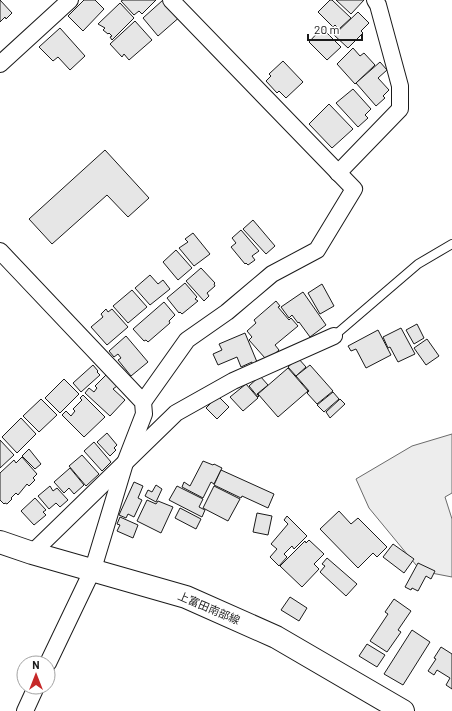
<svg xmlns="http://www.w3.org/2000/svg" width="452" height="711" font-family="Barlow,'Noto Sans JP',sans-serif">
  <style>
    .built { fill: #ededed; stroke: #6a6a6a }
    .building { fill: #e6e6e6; stroke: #1a1a1a }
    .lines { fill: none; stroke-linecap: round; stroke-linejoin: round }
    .lane-casing { stroke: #1a1a1a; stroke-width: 10 }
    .street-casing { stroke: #1a1a1a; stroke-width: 18 }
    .primary-casing { stroke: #1a1a1a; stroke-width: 24 }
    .lane { stroke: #fff; stroke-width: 8 }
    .street { stroke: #fff; stroke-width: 16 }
    .primary { stroke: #fff; stroke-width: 22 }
    .labels { text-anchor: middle; stroke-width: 3; stroke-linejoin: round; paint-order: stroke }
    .street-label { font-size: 11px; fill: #1a1a1a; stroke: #fff }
  </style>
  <rect width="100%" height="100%" fill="#fff"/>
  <!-- built -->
  <path class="built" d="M452 434V493L445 497 452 519V577L421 571 369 508 356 479 412 446Z"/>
  <!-- building -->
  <g class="building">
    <path d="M0 0 12 13 6 19 5 17 0 22Z"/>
    <path d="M84 0H95L104 9 83 31 68 16Z"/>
    <path d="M123 0H156L142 14 139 11 134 15 121 1Z"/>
    <path d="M163 0H169L182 15 158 36 143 18Z"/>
    <path d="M330 0H332L351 18 339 29 335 25 333 27 318 12Z"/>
    <path d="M336 0H364L351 14Z"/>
    <path d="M120 3 134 18 112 40 110 37 112 36 109 33 108 34 103 30 105 28 98 24Z"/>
    <path d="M358 12 369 23 361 31 363 33 348 48 334 35Z"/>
    <path d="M135 21 152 40 129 60 124 54 122 57 110 44Z"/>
    <path d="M60 28 85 56 70 70 58 57 53 61 39 47Z"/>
    <path d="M322 28 341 47 327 60 309 42Z"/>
    <path d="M353 48 360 56 364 53 375 65 355 84 337 64Z"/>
    <path d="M283 61 303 82 286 98 279 91 277 93 266 81 271 76 269 74Z"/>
    <path d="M380 62 387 70 378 78 389 90 383 96 385 98 376 106 356 83Z"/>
    <path d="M353 89 371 109 365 115 368 118 358 127 336 103Z"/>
    <path d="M329 104 353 129 332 148 309 124Z"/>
    <path d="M105 150 149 198 128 217 107 195 52 244 29 219Z"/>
    <path d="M253 220 275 246 266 254 243 229Z"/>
    <path d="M241 230 259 251 252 256 255 260 248 265 246 263 245 264 231 247 236 243 232 238Z"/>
    <path d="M193 233 210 254 194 266 179 248 188 242 185 239Z"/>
    <path d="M176 250 192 268 178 280 163 262Z"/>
    <path d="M201 268 215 283 214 284 215 286 207 293 209 296 204 301 186 281Z"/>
    <path d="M150 275 158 284 163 280 170 289 150 305 135 288Z"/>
    <path d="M185 283 197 297 195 299 198 301 182 314 180 312 179 313 167 298Z"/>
    <path d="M322 284 334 306 320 314 308 293Z"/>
    <path d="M132 290 147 307 128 323 113 306Z"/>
    <path d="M303 292 326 325 310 337 299 322 298 323 292 315 289 318 281 307Z"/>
    <path d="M276 301 280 306 278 307 289 320 291 318 298 326 275 345 279 350 268 360 266 357 265 358 249 340 252 337 247 331 256 323 254 320Z"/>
    <path d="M164 302 175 315 169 321 170 323 148 342 146 340 144 341 133 329Z"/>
    <path d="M106 309 108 312 112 309 128 327 107 345 91 327 103 317 101 314Z"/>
    <path d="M417 324 424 338 414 344 406 330Z"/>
    <path d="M401 328 415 354 398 362 390 347 388 348 383 337Z"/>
    <path d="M378 330 391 355 366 368 356 349 351 351 348 346Z"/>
    <path d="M245 333 257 362 252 364V362L241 367 237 357 218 365 213 354 222 350 219 344Z"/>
    <path d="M126 336 148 362 131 376 118 360 121 358 118 354 114 357 109 351Z"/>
    <path d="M427 339 439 356 426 365 414 348Z"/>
    <path d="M298 358 306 367 296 376 288 367Z"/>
    <path d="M93 365 98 371 97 372 100 375 81 392 73 383Z"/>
    <path d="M310 365 333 391 317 404 307 393 309 391 296 376Z"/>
    <path d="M288 368 308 391 278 417 258 394Z"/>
    <path d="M106 375 117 386 113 389 125 400 110 416 85 393 89 388 94 392 97 388 95 386Z"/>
    <path d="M260 376 268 385 257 394 259 396 258 397 249 386Z"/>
    <path d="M64 379 79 394 60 413 45 398Z"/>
    <path d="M246 384 258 398 243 411 230 397Z"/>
    <path d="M333 392 339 399 324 412 317 405Z"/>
    <path d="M83 395 105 417 84 437 62 415 66 411 71 416 75 411 73 409 82 400 80 398Z"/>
    <path d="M218 396 229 407 217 419 206 408Z"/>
    <path d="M41 399 57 415 39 432 23 416Z"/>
    <path d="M340 399 345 404 330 418 326 412Z"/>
    <path d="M21 418 36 434 17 453 2 437Z"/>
    <path d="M107 433 117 445 114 448 116 450 110 456 97 442Z"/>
    <path d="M0 440 14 455 0 468Z"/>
    <path d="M94 442 111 462 102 471 84 451Z"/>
    <path d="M29 449 41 464 35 469 22 456Z"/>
    <path d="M82 455 99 474 86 486 69 466Z"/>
    <path d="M22 457 37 474 33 478 35 480 29 486 27 484 18 495 16 493 11 498 12 499 7 504 5 503 4 504 0 500V473L14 460 16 463Z"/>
    <path d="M203 461 213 465 214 464 222 468 214 484 211 482 203 498 182 487 184 482 190 486Z"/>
    <path d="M70 468 84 485 74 494 69 488 64 493 54 482Z"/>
    <path d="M221 470 274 494 268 508 242 496 241 498 214 485Z"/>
    <path d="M134 482 143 486 138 498 142 500 134 517 128 514 126 518 119 515Z"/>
    <path d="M156 485 162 489 156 502 145 496 148 490 152 492Z"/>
    <path d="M50 486 53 491 57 488 68 500 60 507 56 503 49 509 38 496Z"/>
    <path d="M177 486 203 499 199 507 205 510 202 517 169 500Z"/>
    <path d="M214 486 240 499 228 521 203 508Z"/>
    <path d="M35 498 46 510 43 512 46 515 34 525 21 511Z"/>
    <path d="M147 500 156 504 158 501 173 507 161 533 137 521Z"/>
    <path d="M180 508 201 519 196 529 175 518Z"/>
    <path d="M339 511 351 524 358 518 387 547 377 557 373 553 358 568 320 529Z"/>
    <path d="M257 513 272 516 268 535 253 532Z"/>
    <path d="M287 516 307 536 294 549 292 546 284 554 287 557 279 566 270 557 277 549 271 544 288 524 284 520Z"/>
    <path d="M120 517 138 525 133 538 117 531 120 525 117 524Z"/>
    <path d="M309 540 324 554 314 564 319 569 302 587 280 566 305 541 306 543Z"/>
    <path d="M393 544 414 559 404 573 383 557Z"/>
    <path d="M327 558 357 584 346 596 320 572 325 566 322 564Z"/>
    <path d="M418 563 435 571 431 579 426 576 418 591 412 588 411 590 405 587Z"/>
    <path d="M290 597 307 608 299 621 281 610Z"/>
    <path d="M394 599 411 611 398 630 401 632 387 652 370 641 388 614 385 612Z"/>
    <path d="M412 630 430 642 403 685 384 674Z"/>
    <path d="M367 644 385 655 377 667 359 656Z"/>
    <path d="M441 647 452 654V689L446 685 450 678 437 670 434 675 428 671 436 659 434 658Z"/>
  </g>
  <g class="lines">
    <!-- lane casing -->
    <g class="lane-casing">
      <path id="lane" d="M334 336 418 264 452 244"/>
    </g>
    <!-- street casing -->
    <g class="street-casing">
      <g id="street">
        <path d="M0 64 70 0"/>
        <path d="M338 173 400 109V86L378 5 375 0"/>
        <path d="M0 251 143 402 144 414 125 463 93 569 48 663"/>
        <path d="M143 402 187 340 227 312 272 274 317 250 354 189 171 0"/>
        <path d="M32 553 176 413 233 381 334 336"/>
        <path d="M25 711 36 687"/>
      </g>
    </g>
    <!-- primary casing -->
    <g class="primary-casing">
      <path id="primary" d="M0 542 32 553 186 597 276 637 403 711"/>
    </g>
    <!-- lane -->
    <use href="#lane" class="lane"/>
    <!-- street -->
    <use href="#street" class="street"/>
    <!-- primary -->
    <use href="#primary" class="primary"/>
  </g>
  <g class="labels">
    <!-- street labels -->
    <g class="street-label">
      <text transform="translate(209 608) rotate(23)" y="4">上富田南部線</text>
    </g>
  </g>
  <!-- north arrow -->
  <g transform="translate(36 675)"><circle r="19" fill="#ffffff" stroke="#a3a3a3"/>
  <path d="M0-3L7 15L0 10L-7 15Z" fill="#c62828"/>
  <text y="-6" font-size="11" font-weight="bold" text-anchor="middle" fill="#1a1a1a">N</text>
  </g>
  <!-- scale -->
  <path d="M308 34v6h54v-6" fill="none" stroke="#1a1a1a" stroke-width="2"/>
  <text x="314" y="34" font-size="12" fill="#1a1a1a" stroke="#ffffff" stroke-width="3" paint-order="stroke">20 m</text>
</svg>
